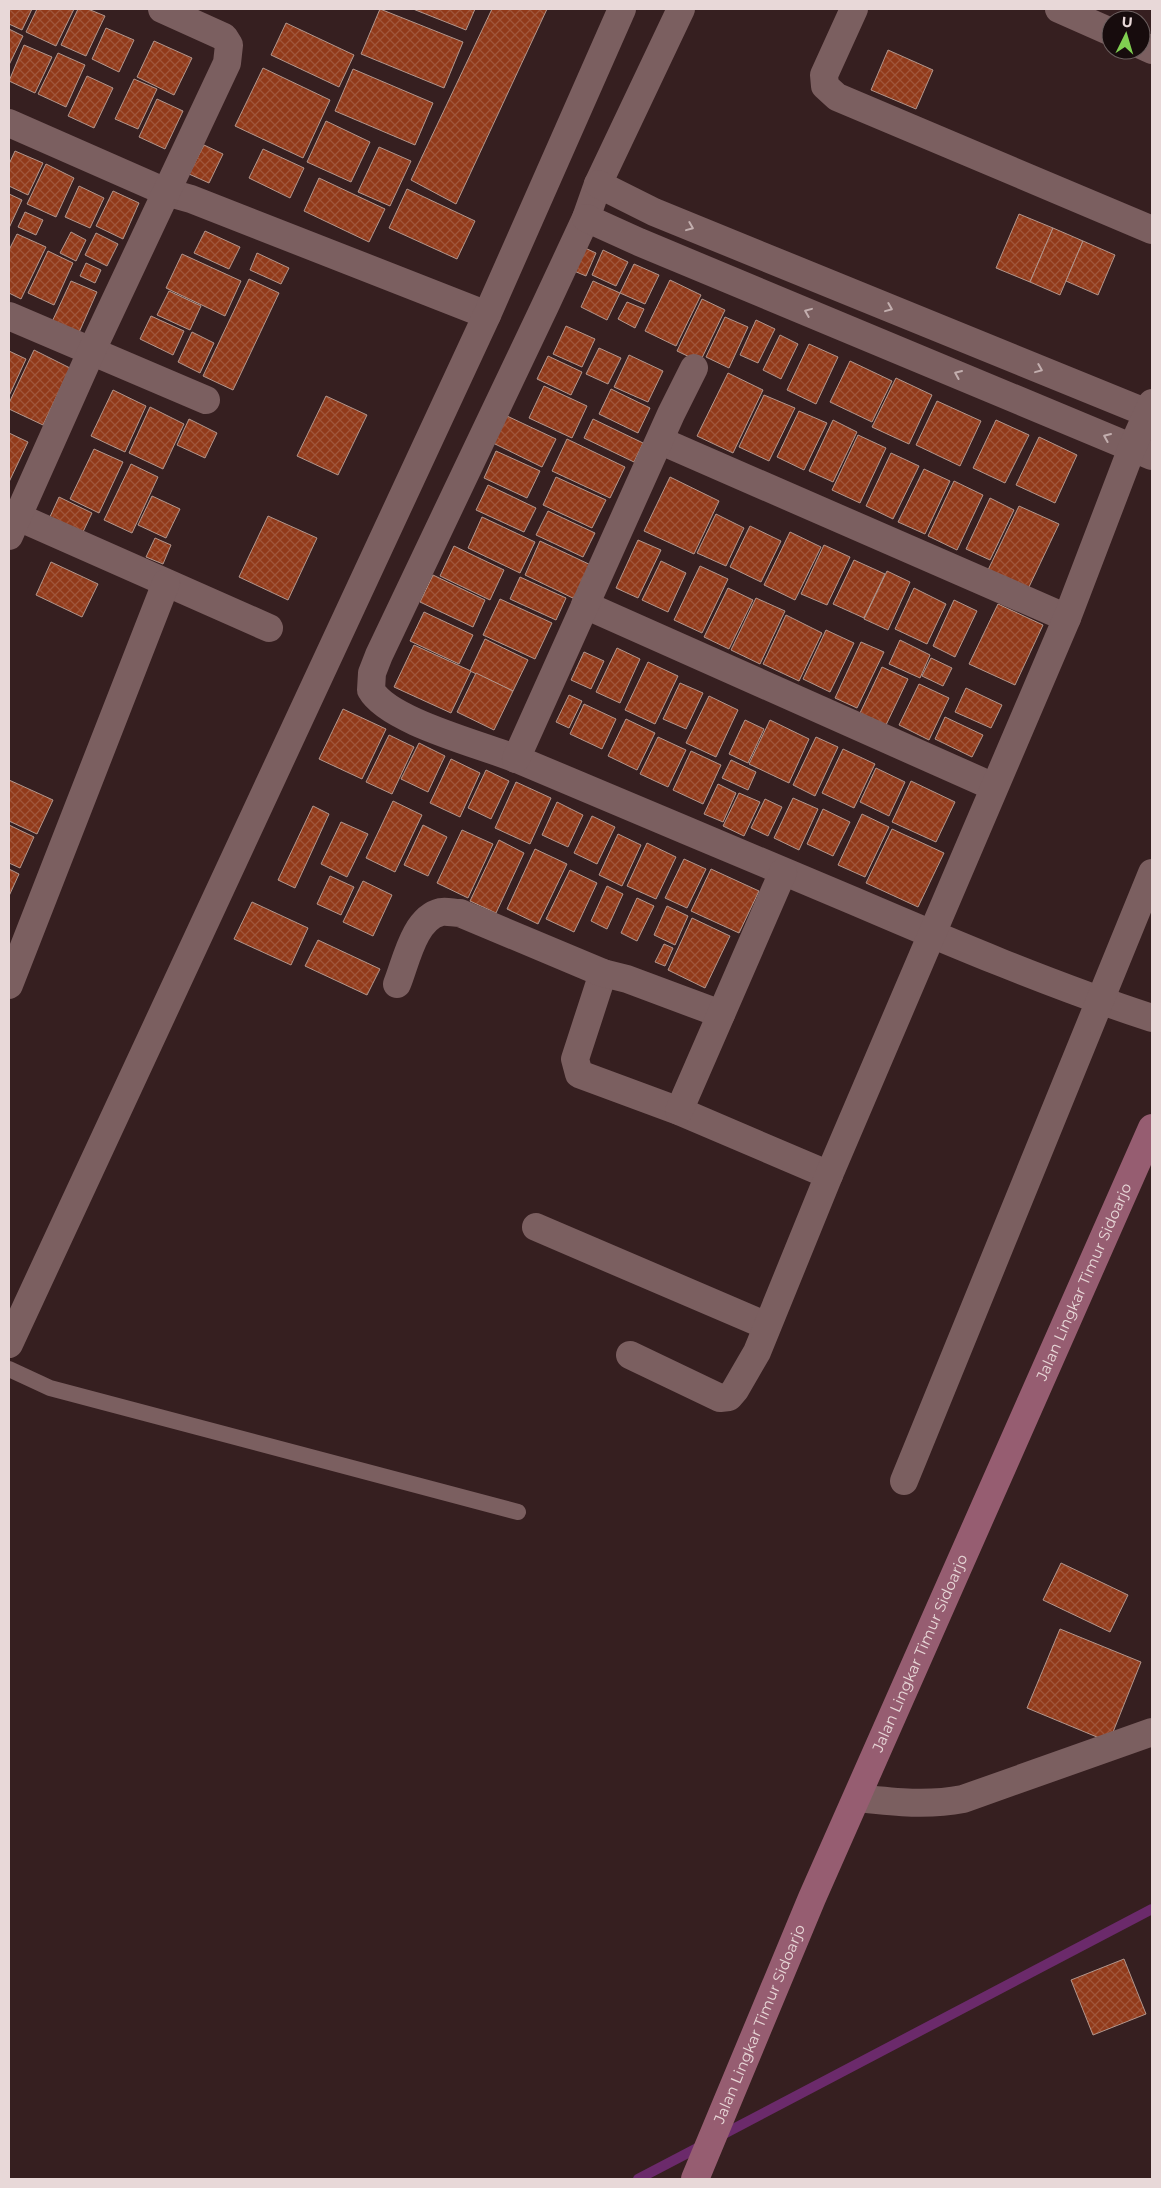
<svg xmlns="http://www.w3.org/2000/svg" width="1161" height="2188" font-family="Montserrat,sans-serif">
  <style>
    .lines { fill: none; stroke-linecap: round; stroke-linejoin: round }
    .stream { stroke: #6b2a6b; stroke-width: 10 }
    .building { fill: url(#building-cross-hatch); stroke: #b2968c }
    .lane { stroke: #7b5f60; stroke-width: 16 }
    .street { stroke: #7b5f60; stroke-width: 28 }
    .secondary { stroke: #965d71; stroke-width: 28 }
    .oneway { stroke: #c2aeae }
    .labels { text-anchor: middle; stroke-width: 4.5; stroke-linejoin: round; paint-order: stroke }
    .street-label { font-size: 15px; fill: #e8d8d8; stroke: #170c0d }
  </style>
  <defs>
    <pattern id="building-cross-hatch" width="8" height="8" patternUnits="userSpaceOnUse" patternTransform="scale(1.25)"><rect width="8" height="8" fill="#913a1a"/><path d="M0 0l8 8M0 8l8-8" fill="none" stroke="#a0563b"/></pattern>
  </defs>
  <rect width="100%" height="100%" fill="#361f20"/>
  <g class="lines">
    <!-- stream -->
    <g class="stream">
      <path d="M718 2137 1152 1909"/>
      <path d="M638 2179 703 2145"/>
    </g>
  </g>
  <!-- building -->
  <g class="building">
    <path d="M9 9H32L22 30 9 24Z"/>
    <path d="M37 9H74L56 46 26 32Z"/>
    <path d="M78 9H88L105 16 86 56 61 45Z"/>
    <path d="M380 9 463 42 444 88 361 54Z"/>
    <path d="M413 9H475L466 30Z"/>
    <path d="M492 9H547L456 204 411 180Z"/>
    <path d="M286 23 354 55 339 87 271 55Z"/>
    <path d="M106 28 134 40 119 72 92 59Z"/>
    <path d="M9 29 23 36 9 65Z"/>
    <path d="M154 41 192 58 174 95 137 77Z"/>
    <path d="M24 45 52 57 35 93 9 81Z"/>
    <path d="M888 50 933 70 916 109 871 90Z"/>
    <path d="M58 53 85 65 66 107 38 94Z"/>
    <path d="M263 68 330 100 303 158 235 126Z"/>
    <path d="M353 69 433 103 415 145 335 111Z"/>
    <path d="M87 76 113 88 94 128 68 116Z"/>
    <path d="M134 79 157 89 138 129 115 119Z"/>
    <path d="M157 99 183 111 165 149 139 137Z"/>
    <path d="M326 121 370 142 351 182 307 162Z"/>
    <path d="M204 145 223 154 209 183 189 174Z"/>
    <path d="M379 147 411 161 390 206 358 192Z"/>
    <path d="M263 149 304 168 290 198 249 178Z"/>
    <path d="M15 151 43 163 28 195 9 186V164Z"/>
    <path d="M46 164 74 178 56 217 27 204Z"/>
    <path d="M319 178 385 209 369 242 304 211Z"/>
    <path d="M79 186 104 198 90 228 65 217Z"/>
    <path d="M407 189 475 221 457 259 389 228Z"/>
    <path d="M113 191 139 203 123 239 96 226Z"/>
    <path d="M9 194 22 200 9 228Z"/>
    <path d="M25 212 43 220 36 235 18 227Z"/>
    <path d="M1019 214 1053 228 1030 282 996 268Z"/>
    <path d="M1053 228 1083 241 1060 295 1030 282Z"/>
    <path d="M205 231 240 247 229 269 194 253Z"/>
    <path d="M71 232 86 240 76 261 60 253Z"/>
    <path d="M96 233 118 244 107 266 85 255Z"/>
    <path d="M17 234 46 247 21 299 9 293V250Z"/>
    <path d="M1083 241 1115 255 1098 295 1066 281Z"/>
    <path d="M585 248 596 253 586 276 574 271Z"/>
    <path d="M603 250 628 262 616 286 592 275Z"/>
    <path d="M48 251 73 263 54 305 28 293Z"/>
    <path d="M257 253 289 268 281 284 250 270Z"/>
    <path d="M182 254 241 281 225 316 166 288Z"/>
    <path d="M86 263 101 270 95 283 80 276Z"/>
    <path d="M634 264 659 275 645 304 620 293Z"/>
    <path d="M249 279 279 293 233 390 203 376Z"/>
    <path d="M670 280 701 295 676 346 645 331Z"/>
    <path d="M71 281 97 292 77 337 51 324Z"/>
    <path d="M593 281 620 293 607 320 581 307Z"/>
    <path d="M169 291 201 306 190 330 157 315Z"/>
    <path d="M702 299 725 310 700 362 677 351Z"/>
    <path d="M627 302 644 309 635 328 618 319Z"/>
    <path d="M151 316 184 331 173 355 140 339Z"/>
    <path d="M725 317 748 327 729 368 706 357Z"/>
    <path d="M756 320 775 329 758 363 740 355Z"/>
    <path d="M566 326 595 339 582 367 553 354Z"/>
    <path d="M192 332 214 343 200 373 178 362Z"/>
    <path d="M780 335 798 344 781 379 763 370Z"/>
    <path d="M809 344 838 357 816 404 787 390Z"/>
    <path d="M599 348 621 358 608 384 586 374Z"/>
    <path d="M34 350 70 368 43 425 9 409V403Z"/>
    <path d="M9 351 26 359 9 396Z"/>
    <path d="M629 355 663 371 648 402 614 387Z"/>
    <path d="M548 356 582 372 571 395 537 379Z"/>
    <path d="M850 361 892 381 872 422 830 402Z"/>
    <path d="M728 373 763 390 733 453 697 436Z"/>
    <path d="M896 378 932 395 909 444 872 427Z"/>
    <path d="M544 386 587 406 572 438 529 418Z"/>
    <path d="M611 389 650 408 638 433 599 414Z"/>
    <path d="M113 390 146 406 125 452 91 436Z"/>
    <path d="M764 395 795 408 769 461 739 447Z"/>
    <path d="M326 396 367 415 338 475 297 456Z"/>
    <path d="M937 401 981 421 960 466 916 445Z"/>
    <path d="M150 407 184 424 163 469 129 453Z"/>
    <path d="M799 411 827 423 804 470 777 457Z"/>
    <path d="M507 416 556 439 542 467 493 443Z"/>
    <path d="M189 419 217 433 205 458 177 445Z"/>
    <path d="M593 419 643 443 634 462 584 438Z"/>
    <path d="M833 420 857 432 833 482 809 471Z"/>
    <path d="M996 420 1029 435 1005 483 973 468Z"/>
    <path d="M9 433 28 442 9 482Z"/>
    <path d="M858 435 886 448 860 503 832 490Z"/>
    <path d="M1039 437 1077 455 1055 503 1016 485Z"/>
    <path d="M567 439 625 467 610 498 552 471Z"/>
    <path d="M94 449 123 462 99 513 70 499Z"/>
    <path d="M496 451 540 471 527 498 484 478Z"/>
    <path d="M891 453 919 466 893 519 866 506Z"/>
    <path d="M131 464 158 477 132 533 104 520Z"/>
    <path d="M924 469 950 481 925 534 898 522Z"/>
    <path d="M556 477 606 500 592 528 543 505Z"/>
    <path d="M670 477 719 501 694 554 644 531Z"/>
    <path d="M954 481 983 495 957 550 928 536Z"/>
    <path d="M488 485 536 508 524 532 476 510Z"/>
    <path d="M152 496 180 509 166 538 138 525Z"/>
    <path d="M59 497 92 513 82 534 49 519Z"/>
    <path d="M990 498 1014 510 990 560 966 549Z"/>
    <path d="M1019 506 1059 524 1028 589 988 570Z"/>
    <path d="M548 511 595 533 583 557 536 535Z"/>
    <path d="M716 514 744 528 726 566 697 553Z"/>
    <path d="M268 516 317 538 288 600 239 577Z"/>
    <path d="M482 517 535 542 520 573 468 548Z"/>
    <path d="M750 526 781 541 761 582 730 567Z"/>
    <path d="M790 532 821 547 795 600 764 585Z"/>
    <path d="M155 538 171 545 163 564 146 557Z"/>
    <path d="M638 540 661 550 638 598 616 588Z"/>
    <path d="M540 541 595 567 579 601 525 575Z"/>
    <path d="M824 545 850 557 827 605 801 594Z"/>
    <path d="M454 546 504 570 490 600 440 576Z"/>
    <path d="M854 560 885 574 864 618 833 604Z"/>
    <path d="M661 561 686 573 668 612 642 600Z"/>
    <path d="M51 562 98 584 82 617 36 595Z"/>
    <path d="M700 566 728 579 702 633 674 620Z"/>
    <path d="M887 571 910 582 888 630 864 619Z"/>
    <path d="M433 575 485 600 473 627 420 602Z"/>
    <path d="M520 577 566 598 556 620 510 599Z"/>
    <path d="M728 588 753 600 729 649 704 637Z"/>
    <path d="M914 588 946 604 927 644 895 629Z"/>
    <path d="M756 598 785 611 760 664 731 650Z"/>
    <path d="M500 599 552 623 535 659 483 635Z"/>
    <path d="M954 600 977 611 955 657 933 646Z"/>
    <path d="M998 604 1043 625 1015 685 969 664Z"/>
    <path d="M424 612 473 635 459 664 410 641Z"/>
    <path d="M786 615 822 633 799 681 763 664Z"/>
    <path d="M826 630 854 643 830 692 803 679Z"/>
    <path d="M485 639 528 660 513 691 470 671Z"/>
    <path d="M900 640 930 655 920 678 889 664Z"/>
    <path d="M861 642 884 652 857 708 835 698Z"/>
    <path d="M414 645 471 671 451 713 394 687Z"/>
    <path d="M617 648 640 659 620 703 596 692Z"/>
    <path d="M584 652 604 661 591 689 571 680Z"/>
    <path d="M931 658 952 668 943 686 922 676Z"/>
    <path d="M648 662 678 676 655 724 625 710Z"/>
    <path d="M882 667 908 679 886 725 860 713Z"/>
    <path d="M476 673 513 691 494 730 457 712Z"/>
    <path d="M680 683 703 693 686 729 663 719Z"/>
    <path d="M919 684 949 698 929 740 899 725Z"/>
    <path d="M966 688 1002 705 991 728 955 712Z"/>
    <path d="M569 695 582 701 569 728 556 722Z"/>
    <path d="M709 696 738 710 716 757 686 743Z"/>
    <path d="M584 704 616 719 602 749 570 734Z"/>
    <path d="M343 709 386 729 362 779 319 759Z"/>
    <path d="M945 717 983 735 972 757 935 739Z"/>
    <path d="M626 719 655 733 637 770 608 756Z"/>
    <path d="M745 720 764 729 748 763 729 754Z"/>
    <path d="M770 720 809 739 789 783 749 764Z"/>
    <path d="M389 735 414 747 392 794 366 782Z"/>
    <path d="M658 737 686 750 668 787 640 774Z"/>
    <path d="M816 737 838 747 815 796 793 785Z"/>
    <path d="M419 743 445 756 428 792 401 779Z"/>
    <path d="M843 749 875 764 854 808 822 793Z"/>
    <path d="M691 751 721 765 703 804 673 790Z"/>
    <path d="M451 759 480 773 460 817 430 803Z"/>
    <path d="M731 760 756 772 748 790 722 778Z"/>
    <path d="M876 768 905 782 889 816 860 802Z"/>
    <path d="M486 770 509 781 491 819 468 808Z"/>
    <path d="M9 780 53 800 37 834 9 821Z"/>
    <path d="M911 781 955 802 936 842 892 822Z"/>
    <path d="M516 782 551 798 530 844 495 828Z"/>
    <path d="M718 784 736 793 723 822 704 814Z"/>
    <path d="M739 793 760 802 744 836 723 826Z"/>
    <path d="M793 798 818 809 799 850 774 838Z"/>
    <path d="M765 799 782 807 768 836 751 828Z"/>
    <path d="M393 801 422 815 395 872 366 858Z"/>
    <path d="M557 802 583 815 568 847 542 835Z"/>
    <path d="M313 806 329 814 295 888 278 880Z"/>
    <path d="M823 809 850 822 833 856 807 844Z"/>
    <path d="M862 814 889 827 865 877 838 865Z"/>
    <path d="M592 816 615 827 597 864 574 853Z"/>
    <path d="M341 822 368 834 347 877 321 864Z"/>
    <path d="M9 825 34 837 20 868 9 863Z"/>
    <path d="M423 825 447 837 428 876 404 865Z"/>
    <path d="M892 829 944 853 918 907 866 883Z"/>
    <path d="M462 830 493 844 468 898 437 883Z"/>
    <path d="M618 834 641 845 622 886 599 875Z"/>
    <path d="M499 840 524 853 496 913 470 901Z"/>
    <path d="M647 843 676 857 656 899 627 886Z"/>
    <path d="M535 849 567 864 538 924 507 909Z"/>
    <path d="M684 859 706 869 687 908 665 898Z"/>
    <path d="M9 869 19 874 9 896Z"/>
    <path d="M711 869 759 891 739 933 691 911Z"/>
    <path d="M570 870 597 883 574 932 546 919Z"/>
    <path d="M330 876 354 887 341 915 317 904Z"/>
    <path d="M363 881 392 895 373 936 343 922Z"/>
    <path d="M607 886 623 894 607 929 591 921Z"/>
    <path d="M637 898 654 906 637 941 621 933Z"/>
    <path d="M252 902 308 928 291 965 234 939Z"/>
    <path d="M667 906 688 916 675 945 654 935Z"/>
    <path d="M692 918 730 936 705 988 668 970Z"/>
    <path d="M318 940 380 969 367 995 305 966Z"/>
    <path d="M664 944 673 948 665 966 655 962Z"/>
    <path d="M1061 1563 1128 1595 1110 1632 1043 1600Z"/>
    <path d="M1060 1629 1141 1662 1109 1742 1027 1708Z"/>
    <path d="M1124 1959 1146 2014 1093 2035 1071 1980Z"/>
  </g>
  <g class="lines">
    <!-- lane -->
    <path class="lane" d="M9 1369 50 1388 518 1512"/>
    <!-- street -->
    <g class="street">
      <path d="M681 9 598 184 586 218 545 306 379 655 372 673 371 690C389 722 484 745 519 760 631 807 742 854 854 901 952 943 1051 985 1152 1018"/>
      <path d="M854 9 824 75 825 86 837 97 1152 230"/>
      <path d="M1059 9 1111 32"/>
      <path d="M1141 45 1152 50"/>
      <path d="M9 123 166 192 191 199 487 315"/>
      <path d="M598 184 654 212 1152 415"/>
      <path d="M586 218 639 242 1152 456"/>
      <path d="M9 316 206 400"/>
      <path d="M661 441 1067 618"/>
      <path d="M9 513 269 628"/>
      <path d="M9 536 92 350 227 63 229 45 224 37 162 9"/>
      <path d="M585 605 994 787"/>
      <path d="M516 759 671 414 694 368"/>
      <path d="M603 973 575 1059 579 1074 679 1111 829 1175"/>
      <path d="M397 984C406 962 414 918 441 912 447 911 454 913 460 913L603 973 627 979 721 1014"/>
      <path d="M9 985 166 583"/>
      <path d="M679 1111 783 872"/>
      <path d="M536 1227 767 1326"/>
      <path d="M9 1344 487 315 622 9"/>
      <path d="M630 1355 720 1398 729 1397 735 1390 757 1352 829 1175 1067 618 1132 448 1152 403"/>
      <path d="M904 1481 1152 873"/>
      <path d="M858 1798C894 1802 927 1806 963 1799L1152 1732"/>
    </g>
    <!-- secondary -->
    <path class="secondary" id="s1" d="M695 2179 812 1898 1152 1128"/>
  </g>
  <!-- one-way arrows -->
  <defs><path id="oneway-chevron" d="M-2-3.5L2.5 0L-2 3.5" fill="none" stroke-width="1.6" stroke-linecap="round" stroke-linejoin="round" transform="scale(1.25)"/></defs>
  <g class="oneway">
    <use href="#oneway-chevron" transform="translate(690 227) rotate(22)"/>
    <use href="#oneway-chevron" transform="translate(889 308) rotate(22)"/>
    <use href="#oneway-chevron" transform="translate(808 312) rotate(-158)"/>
    <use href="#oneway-chevron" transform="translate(1039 369) rotate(22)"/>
    <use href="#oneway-chevron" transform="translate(958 374) rotate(-157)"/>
    <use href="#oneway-chevron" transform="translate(1107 437) rotate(-157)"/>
  </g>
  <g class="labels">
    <!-- street labels -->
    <g class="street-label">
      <text dy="5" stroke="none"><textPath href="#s1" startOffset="978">Jalan Lingkar Timur Sidoarjo</textPath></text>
      <text dy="5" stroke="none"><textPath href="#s1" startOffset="572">Jalan Lingkar Timur Sidoarjo</textPath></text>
      <text dy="5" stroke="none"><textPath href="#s1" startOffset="168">Jalan Lingkar Timur Sidoarjo</textPath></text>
    </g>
  </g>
  <!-- border -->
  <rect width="1161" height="2188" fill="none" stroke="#e8d8d8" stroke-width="20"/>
  <!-- north arrow -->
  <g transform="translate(1126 35) rotate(5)"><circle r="24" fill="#170c0d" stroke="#6b5e5e"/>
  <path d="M0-4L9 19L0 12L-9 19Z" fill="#80d051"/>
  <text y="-8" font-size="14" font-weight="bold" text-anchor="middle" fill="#e8d8d8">U</text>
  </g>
</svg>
